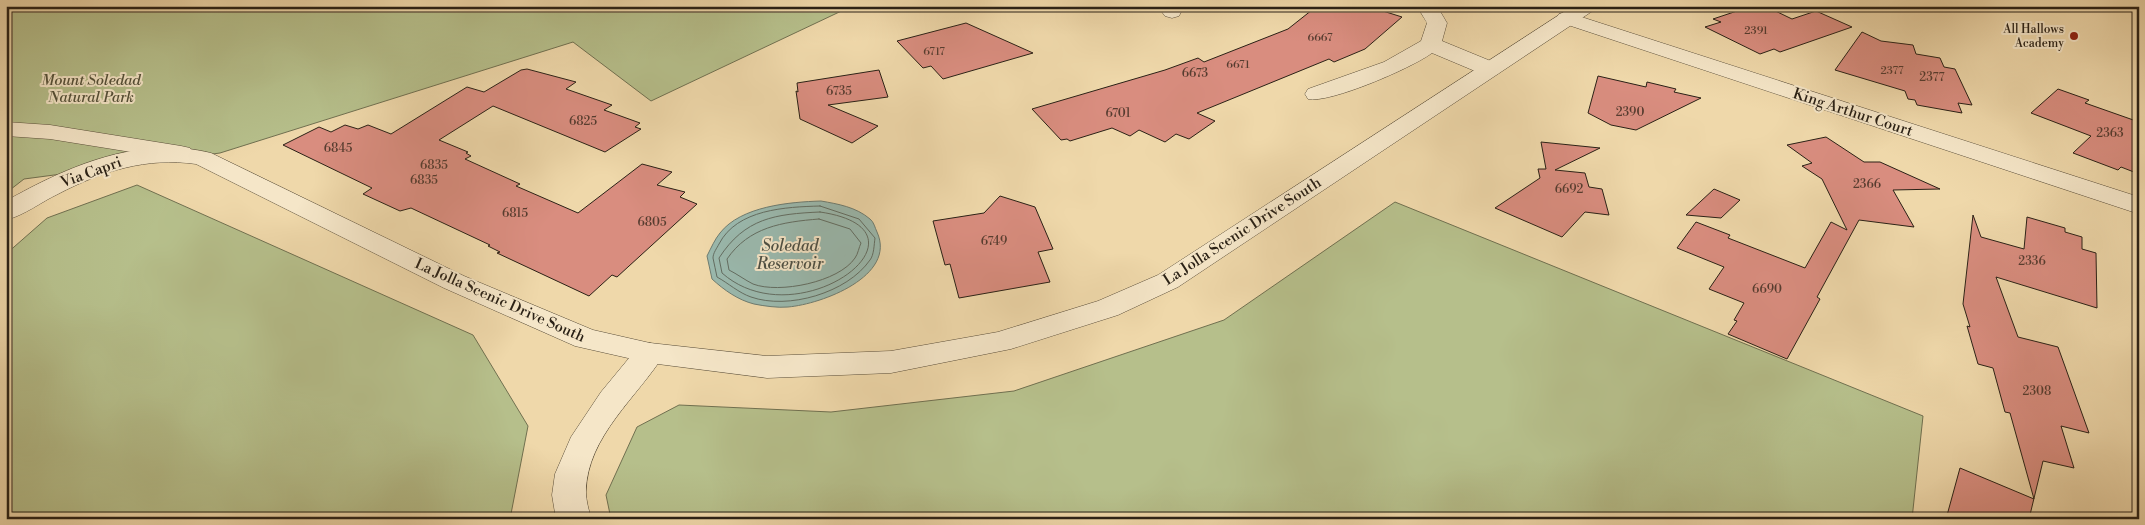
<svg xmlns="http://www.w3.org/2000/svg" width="2145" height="525" font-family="'Libre Bodoni',serif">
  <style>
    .green { fill: #b6bf8b; stroke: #707050 }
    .water { fill: #9ab9ae; stroke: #6d7c71 }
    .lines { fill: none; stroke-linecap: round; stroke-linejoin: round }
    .shore { stroke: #626d62; stroke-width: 1 }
    .building { fill: #d98d7f; stroke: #2a2116 }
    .minor-casing { stroke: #5b4f3b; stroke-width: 1 }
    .tertiary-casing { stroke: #5b4f3b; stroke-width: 1 }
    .minor { fill: #f5e6c8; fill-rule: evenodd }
    .tertiary { fill: #f5e6c8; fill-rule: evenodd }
    .poi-dot { fill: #8f2418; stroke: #f5e6c8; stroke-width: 2 }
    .labels { text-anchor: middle; stroke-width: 4; stroke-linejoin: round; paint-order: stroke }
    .far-number-label { font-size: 11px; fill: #563c30 }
    .far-poi-label { font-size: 12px; fill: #2a2116; stroke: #f5e6c8; text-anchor: end }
    .number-label { font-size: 12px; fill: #563c30 }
    .park-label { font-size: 15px; font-style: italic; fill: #545039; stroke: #f5e6c8 }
    .street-label { font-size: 15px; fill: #2a2116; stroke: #f5e6c8 }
    .water-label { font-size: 16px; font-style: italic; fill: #4c4f44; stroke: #f5e6c8 }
  </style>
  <rect width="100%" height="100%" fill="#efd8aa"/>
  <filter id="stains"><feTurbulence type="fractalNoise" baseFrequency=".004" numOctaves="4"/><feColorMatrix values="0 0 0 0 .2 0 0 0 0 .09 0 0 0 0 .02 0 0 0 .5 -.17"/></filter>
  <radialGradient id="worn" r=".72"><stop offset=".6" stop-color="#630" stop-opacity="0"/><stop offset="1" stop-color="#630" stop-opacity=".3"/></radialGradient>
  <!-- green -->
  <g class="green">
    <path d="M6 6H852L651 101 573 42 220 153 24 179 6 193Z"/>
    <path d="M137 185 473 335 528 426 510 519H6V254L47 218Z"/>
    <path d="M1395 202 1923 416 1912 519H611L606 495 637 427 679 405 831 412 1014 391 1224 320Z"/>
  </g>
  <!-- water -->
  <path class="water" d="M821 201C838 204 856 207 870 219 874 222 875 228 877 232 897 276 822 304 788 307 778 308 764 306 754 304 738 300 724 290 712 279L707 256C711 248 715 239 720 233 741 206 790 202 821 201Z"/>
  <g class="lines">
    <!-- shore -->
    <g class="shore">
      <path d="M820 206 859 219 875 238C874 245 874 255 870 260 847 293 788 310 751 297 739 293 728 283 717 277 716 271 714 264 713 258 713 253 717 248 719 244 737 209 786 207 820 206Z"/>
      <path d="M820 212C945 230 799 341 722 273L719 258C745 218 775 214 820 212Z"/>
      <path d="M819 219 850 229 861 243C859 247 858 254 855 258 839 282 779 294 753 284 745 280 737 274 729 270L727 259C749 227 782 222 819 219Z"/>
    </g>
  </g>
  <!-- building -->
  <g class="building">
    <path d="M1317 6H1367L1402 17 1365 49 1334 62 1329 59 1197 113 1215 121 1189 139 1176 134 1165 142 1139 130 1130 136 1112 128 1070 141 1067 139 1061 140 1032 109 1165 70 1198 58 1204 62 1288 29Z"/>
    <path d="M1752 6H1765L1792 19 1816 11 1852 27 1780 52 1774 49 1760 54 1705 27 1721 22 1713 19Z"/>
    <path d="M966 23 1033 53 943 79 931 66 923 68 897 41Z"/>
    <path d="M1862 32 1881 41 1913 45 1916 54 1940 58 1944 67 1955 69 1972 105 1958 103 1962 113 1917 105 1915 100 1908 99 1905 91 1835 70Z"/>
    <path d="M527 69 576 82 566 89 612 105 604 110 640 123 635 127 641 129 605 152 493 106 439 140 468 152 466 153 471 156 465 159 520 184 516 186 578 213 642 164 672 172 657 185 685 192 680 197 697 204 617 277 612 275 589 296 497 253 500 252 488 246 490 245 411 208 400 211 363 194 372 188 283 145 319 127 331 132 345 125 358 129 368 125 391 134 467 87 484 92 521 70Z"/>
    <path d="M879 70 888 97 828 105 878 126 852 143 800 119 796 91 798 92 797 83Z"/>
    <path d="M1598 76 1646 87 1647 82 1676 89 1674 92 1701 98 1636 130 1611 125 1588 113Z"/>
    <path d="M2058 89 2089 100 2085 103 2139 122V174L2121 167 2118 170 2073 153 2091 136 2031 113Z"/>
    <path d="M1826 137 1864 162H1880L1940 189 1893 190 1914 227 1859 220 1817 297 1820 299 1787 359 1728 334 1737 321 1734 320 1744 303 1709 289 1724 267 1677 248 1696 222 1730 235 1728 238 1805 268 1831 222 1847 230 1822 179 1802 166 1812 163 1787 145Z"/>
    <path d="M1541 142 1600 148 1555 170 1585 173 1589 187 1602 189 1609 215 1585 212 1562 237 1495 208 1540 178 1538 169H1546Z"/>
    <path d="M1714 189 1740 200 1721 218 1686 215Z"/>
    <path d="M1000 196 1035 207 1053 249 1038 252 1050 282 959 298 950 264 945 265 933 221 984 213Z"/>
    <path d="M1973 215 1981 237 2024 249 2027 217 2065 228V232L2082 237V249L2096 253 2097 308 1996 277 2018 337 2058 347 2089 433 2061 426 2074 468 2043 461 2029 519H1946L1960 468 2034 499 2010 413 2005 412 1993 368 1978 364 1967 326 1970 327 1963 304Z"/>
  </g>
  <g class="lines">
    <!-- minor casing -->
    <g class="minor-casing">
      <g id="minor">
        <path d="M1164 6H1184L1179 16 1172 18 1165 16 1162 12Z"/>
        <path d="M1417 6H1437L1447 23 1442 41 1498 64 1501 69 1498 74 1490 76 1482 74 1432 53C1414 67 1329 104 1308 99L1305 94 1308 89 1384 62 1421 41 1427 23Z"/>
        <path d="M1566 12 2139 197V214L1559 22 1556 18 1559 14Z"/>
        <path d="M6 122 50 125 181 146 190 148 193 153 190 158 181 160 50 139 6 136Z"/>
        <path d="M650 343 661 346 665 353C638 397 587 436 586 492 586 501 589 510 591 519H556L552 495 555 474 571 437 601 392 639 346Z"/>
      </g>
    </g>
    <!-- tertiary casing -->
    <g class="tertiary-casing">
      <path id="tertiary" d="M1573 6H1597L1594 10 1178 287 1118 315 1011 349 891 373 767 378 650 363 575 346 444 288 196 164C147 157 102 171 58 194 41 202 25 215 6 220V201C68 166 139 135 211 153L464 276 593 330 650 343 767 356 891 351 998 332 1098 301 1158 275Z"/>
    </g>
    <!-- minor -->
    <use href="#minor" class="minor"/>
    <!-- tertiary -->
    <use href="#tertiary" class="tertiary"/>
  </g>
  <!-- markers -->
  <circle class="poi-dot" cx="2074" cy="36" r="5"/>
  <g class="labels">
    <!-- far-number labels -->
    <g class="far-number-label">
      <text x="1756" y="34">2391</text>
      <text x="1320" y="41">6667</text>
      <text x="934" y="55">6717</text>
      <text x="1238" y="68">6671</text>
      <text x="1892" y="74">2377</text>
    </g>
    <!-- far-poi labels -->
    <g class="far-poi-label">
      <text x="2064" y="33">All Hallows<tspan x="2064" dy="14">Academy</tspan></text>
    </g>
    <!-- number labels -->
    <g class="number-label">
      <text x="1195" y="77">6673</text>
      <text x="1932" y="81">2377</text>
      <text x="839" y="95">6735</text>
      <text x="1630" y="116">2390</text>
      <text x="1118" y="117">6701</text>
      <text x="583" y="125">6825</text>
      <text x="2110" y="137">2363</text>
      <text x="338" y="152">6845</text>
      <text x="434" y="169">6835</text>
      <text x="424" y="184">6835</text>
      <text x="1867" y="188">2366</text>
      <text x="1569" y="193">6692</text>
      <text x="515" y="217">6815</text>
      <text x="652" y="226">6805</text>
      <text x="994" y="245">6749</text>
      <text x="2032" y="265">2336</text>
      <text x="1767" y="293">6690</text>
      <text x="2037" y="395">2308</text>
    </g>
    <!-- park labels -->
    <g class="park-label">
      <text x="91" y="85">Mount Soledad<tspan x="91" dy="17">Natural Park</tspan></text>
    </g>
    <!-- street labels -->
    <g class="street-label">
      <text transform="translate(1853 112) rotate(18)" y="5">King Arthur Court</text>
      <text transform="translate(91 172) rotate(-20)" y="5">Via Capri</text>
      <text transform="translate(1242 231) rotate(-33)" y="5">La Jolla Scenic Drive South</text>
      <text transform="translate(500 300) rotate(24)" y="5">La Jolla Scenic Drive South</text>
    </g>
    <!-- water labels -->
    <g class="water-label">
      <text x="790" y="251">Soledad<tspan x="790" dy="18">Reservoir</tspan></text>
    </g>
  </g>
  <!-- margin -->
  <rect width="2145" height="525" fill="none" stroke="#efd8aa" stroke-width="25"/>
  <rect x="8" y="8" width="2130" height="510" fill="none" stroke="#2a2116" stroke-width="2.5"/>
  <rect x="12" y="12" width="2120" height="500" fill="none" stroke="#2a2116"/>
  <rect width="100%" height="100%" filter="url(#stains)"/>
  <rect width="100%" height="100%" fill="url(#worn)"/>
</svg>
